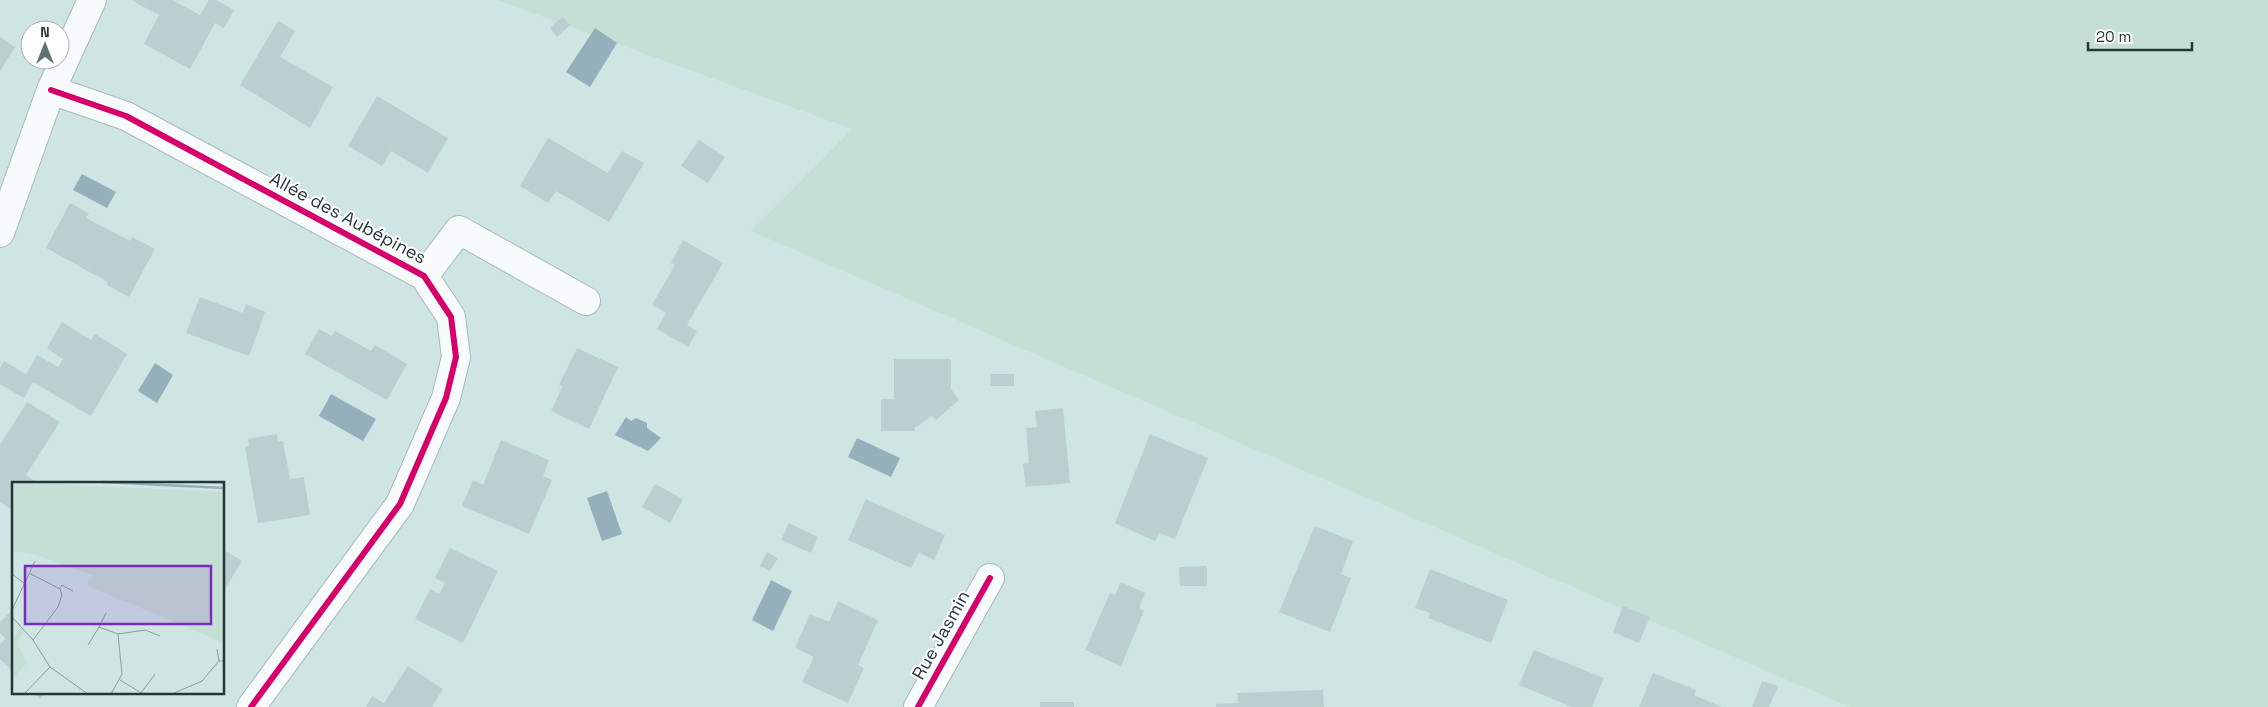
<svg xmlns="http://www.w3.org/2000/svg" width="2268" height="707" font-family="'Space Grotesk',sans-serif">
  <style>
    .green { fill: #c5dfd4 }
    .water { fill: #94b0bb }
    .building { fill: #bcced0 }
    .lines { fill: none; stroke-linecap: round; stroke-linejoin: round }
    .minor-casing { stroke: #a8bab9; stroke-width: 30 }
    .minor { stroke: #f8fbfb; stroke-width: 28 }
    .cycleway-casing { stroke: #fff; stroke-width: 9 }
    .cycleway { stroke: #d6006c; stroke-width: 6 }
    .labels { text-anchor: middle; stroke-width: 4; stroke-linejoin: round; paint-order: stroke }
    .street-label { font-size: 18px; fill: #253635; stroke: #fff }
    .inset-river { fill: none; stroke: #94b0bb; stroke-width: 2.5 }
    .inset-road { fill: none; stroke: #8a9f9e; stroke-width: 1 }
    .view { fill: #7b2cbf; fill-opacity: 0.15; stroke: #7b2cbf; stroke-width: 2.5 }
    .inset-edge { fill: none; stroke: #253635; stroke-width: 2.5 }
  </style>
  <rect width="100%" height="100%" fill="#cee5e4"/>
  <!-- green -->
  <path class="green" d="M497 0H2268V707H1850L751 231 852 129Z"/>
  <!-- water -->
  <g class="water">
    <path d="M595 28 617 43 590 87 566 72Z"/>
    <path d="M82 174 116 192 107 208 73 190Z"/>
    <path d="M155 363 173 375 157 403 138 391Z"/>
    <path d="M331 394 376 419 363 441 319 416Z"/>
    <path d="M626 417 631 421 636 418 647 423V428L661 438 648 451 615 435Z"/>
    <path d="M857 438 900 458 891 477 848 457Z"/>
    <path d="M607 491 622 534 602 541 587 498Z"/>
    <path d="M771 580 792 591 773 631 752 620Z"/>
  </g>
  <!-- building -->
  <g class="building">
    <path d="M131 0H172L200 15 209 0H216L234 10 224 28 215 23 190 69 144 44 159 15Z"/>
    <path d="M562 17 570 25 557 37 550 28Z"/>
    <path d="M278 21 295 31 280 57 333 87 310 128 240 85Z"/>
    <path d="M0 37 15 47 0 71Z"/>
    <path d="M377 96 448 138 428 173 391 151 382 166 348 146Z"/>
    <path d="M548 138 608 173 622 151 644 163 609 222 556 191 548 203 520 186Z"/>
    <path d="M699 140 725 157 708 183 681 166Z"/>
    <path d="M70 203 89 213 86 218 130 241 132 237 155 249 129 297 107 285 108 282 46 248Z"/>
    <path d="M683 240 723 263 687 325 697 331 688 347 657 329 666 313 652 305 675 265 671 263Z"/>
    <path d="M200 297 243 313 246 304 265 312 249 356 186 333Z"/>
    <path d="M62 322 91 340 95 334 127 354 91 416 33 382 24 398 0 384V368L4 361 26 374 37 355 58 367 63 359 47 348Z"/>
    <path d="M319 329 332 336 335 331 371 351 375 345 407 364 387 400 305 354Z"/>
    <path d="M577 348 618 367 589 429 551 411 563 386 559 385Z"/>
    <path d="M894 359H951V389L959 400 936 420 932 416 915 428V431H881V399H894Z"/>
    <path d="M991 374H1014V386H990Z"/>
    <path d="M27 402 60 422 26 475 37 483H14V511L0 502V445Z"/>
    <path d="M1063 408 1070 483 1026 487 1023 464 1029 463 1026 428 1037 427 1035 411Z"/>
    <path d="M277 434 278 442 283 441 290 479 304 477 310 515 258 523 245 447 249 446 248 439Z"/>
    <path d="M1150 434 1208 458 1175 539 1159 533 1155 541 1115 523Z"/>
    <path d="M501 440 549 460 543 476 552 480 529 534 462 506 473 480 483 485Z"/>
    <path d="M655 484 683 499 670 523 642 507Z"/>
    <path d="M866 499 945 535 934 560 919 553 911 568 848 540Z"/>
    <path d="M789 523 818 537 811 553 781 540Z"/>
    <path d="M1315 526 1353 541 1341 574 1351 578 1330 632 1279 612Z"/>
    <path d="M450 548 498 571 463 643 415 619 430 589 439 594 445 583 435 578Z"/>
    <path d="M224 550 242 561 224 591Z"/>
    <path d="M767 552 778 558 770 571 760 566Z"/>
    <path d="M1207 566V586H1180L1179 567Z"/>
    <path d="M1430 569 1508 600 1491 643 1428 618 1430 613 1415 608Z"/>
    <path d="M1121 582 1145 593 1139 608 1144 611 1121 666 1085 650 1110 593 1115 595Z"/>
    <path d="M838 601 878 620 858 665 864 668 848 703 802 682 814 657 795 648 810 614 829 622Z"/>
    <path d="M1623 606 1650 617 1639 643 1613 632Z"/>
    <path d="M14 608V673L0 659V644L6 639 0 633V622Z"/>
    <path d="M1534 650 1604 678 1592 707H1572L1519 685Z"/>
    <path d="M408 666 443 689 432 707H366L372 696 384 703Z"/>
    <path d="M1653 673 1696 690 1694 695 1722 707H1639Z"/>
    <path d="M1762 681 1778 686 1769 707H1752Z"/>
    <path d="M1323 690 1324 707H1216V704L1238 703 1237 693Z"/>
    <path d="M35 693H45L40 699Z"/>
    <rect x="1040" y="702" width="34" height="5"/>
  </g>
  <g class="lines">
    <!-- minor casing -->
    <g class="minor-casing">
      <g id="minor">
        <path d="M51 90 126 116 424 276 451 317 456 357 446 398 400 504 251 707"/>
        <path d="M0 233 51 90 92 0"/>
        <path d="M424 276 459 230 586 301"/>
        <path d="M918 707 990 578"/>
      </g>
    </g>
    <!-- minor -->
    <use href="#minor" class="minor"/>
    <!-- cycleway casing -->
    <g class="cycleway-casing">
      <g id="cycleway">
        <path d="M51 90 126 116 424 276 451 317 456 357 446 398 400 504 251 707"/>
        <path d="M918 707 990 578"/>
      </g>
    </g>
    <!-- cycleway -->
    <use href="#cycleway" class="cycleway"/>
  </g>
  <g class="labels">
    <!-- street labels -->
    <g class="street-label">
      <text transform="translate(348 218) rotate(28)" y="6">Allée des Aubépines</text>
      <text transform="translate(941 635) rotate(-61)" y="6">Rue Jasmin</text>
    </g>
  </g>
  <!-- overview -->
  <g transform="translate(12 482)">
    <rect width="212" height="212" fill="#cee5e4"/>
    <path d="M0 0 212 10V161L74 103 82 94 24 73 0 69ZM8 146 12 149 5 161 15 181 0 197V158Z" fill="#c5dfd4"/>
    <path class="inset-river" d="M90 0 213 6"/>
    <path class="inset-road" d="M176 0 213 1M17 91 48 107 50 113 46 125 21 158M0 92 13 102M48 106 50 103 61 109M0 128 23 79M0 135 21 158 38 185 12 212M87 145 94 131M106 152 133 148 148 154M76 163 87 145 106 152 110 192 99 212M205 167 207 179H213M38 185 76 212M108 198 131 212M129 211 143 192M160 212 190 199 207 179"/>
    <path class="view" d="M13 84H199V142H13Z"/>
    <rect width="212" height="212" class="inset-edge"/>
  </g>
  <!-- north arrow -->
  <g transform="translate(45 45)"><circle r="24" fill="#ffffff" stroke="#a8afae"/>
  <path d="M0-4L9 19L0 12L-9 19Z" fill="#607372"/>
  <text y="-8" font-size="14" font-weight="bold" text-anchor="middle" fill="#253635">N</text>
  </g>
  <!-- scale -->
  <path d="M2088 42v8h104v-8" fill="none" stroke="#253635" stroke-width="2.5"/>
  <text x="2096" y="42" font-size="15" fill="#253635" stroke="#ffffff" stroke-width="4" paint-order="stroke">20 m</text>
</svg>
